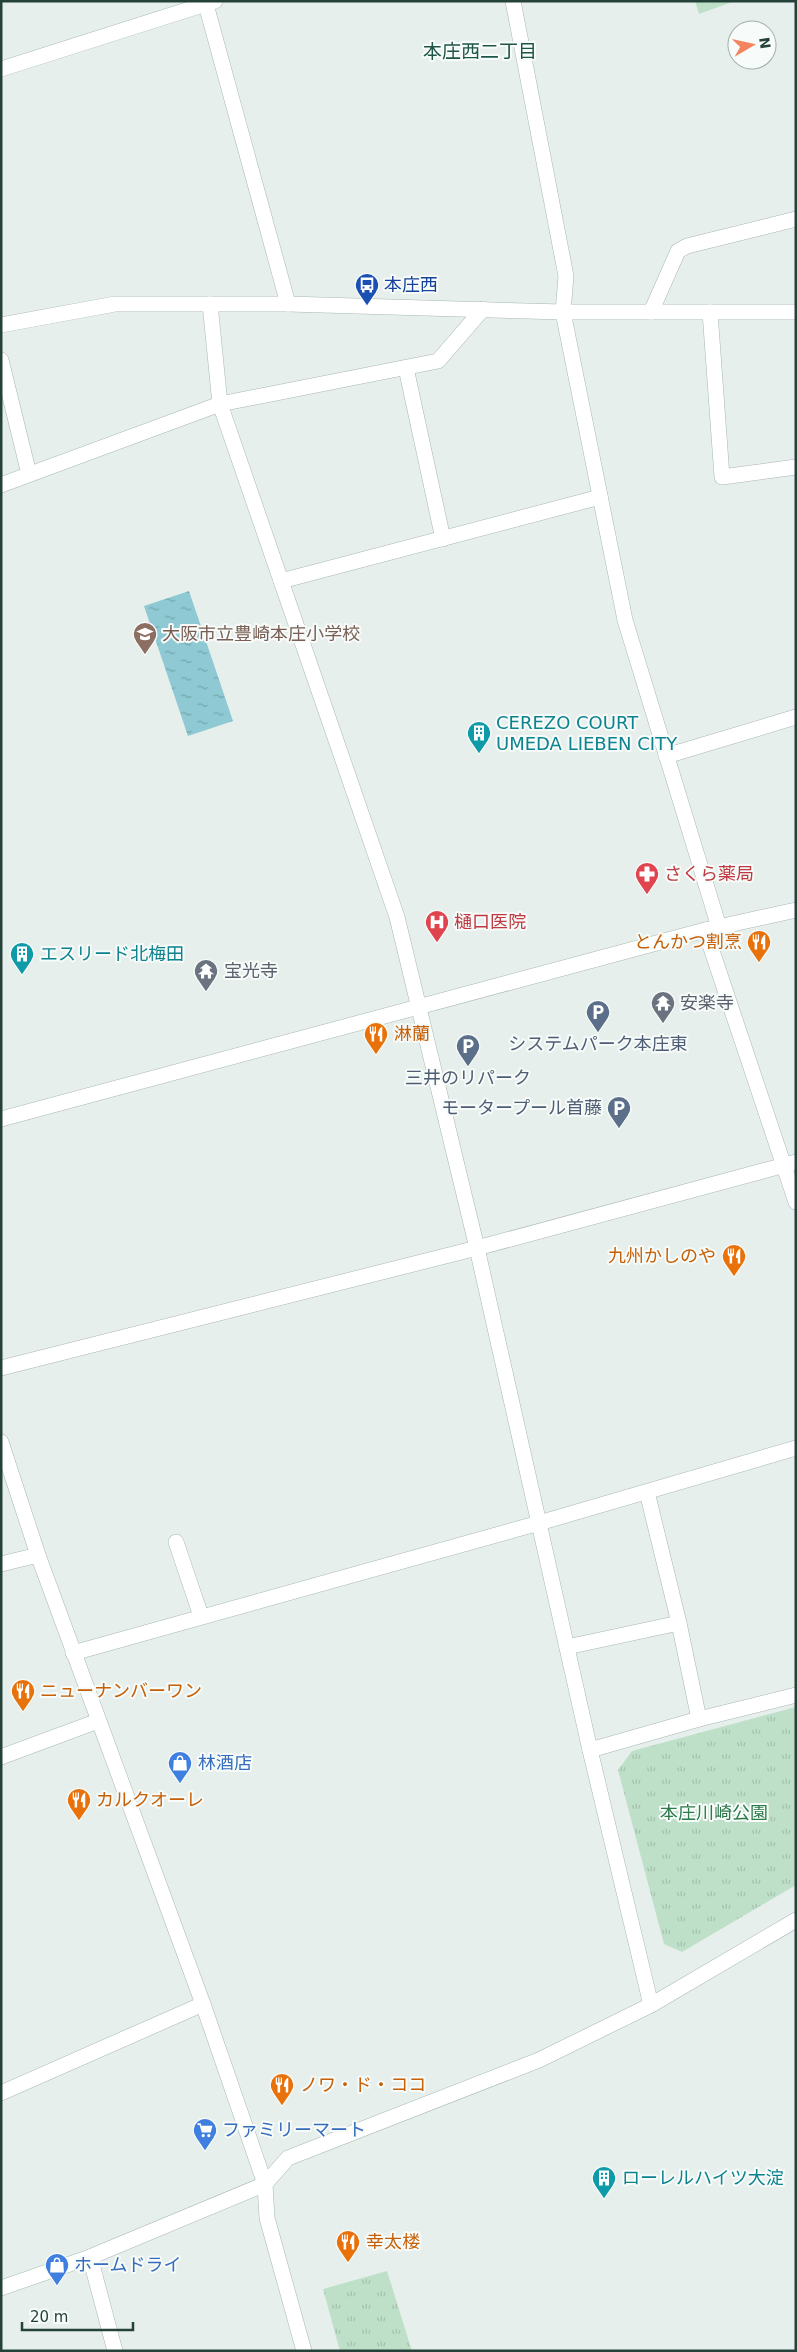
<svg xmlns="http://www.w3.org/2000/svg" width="797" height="2352" font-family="'DejaVu Sans','Noto Sans JP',sans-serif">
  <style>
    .park { fill: url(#park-tufts) }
    .garden { fill: #bfe0c8 }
    .water { fill: url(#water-ripples) }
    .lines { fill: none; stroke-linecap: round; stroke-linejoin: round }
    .service-casing { stroke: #a8b8b2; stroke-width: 16 }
    .minor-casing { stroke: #a8b8b2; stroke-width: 16 }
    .tertiary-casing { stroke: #a8b8b2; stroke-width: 16 }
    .service { stroke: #fff; stroke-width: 15 }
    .minor { stroke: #fff; stroke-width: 15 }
    .tertiary { stroke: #fff; stroke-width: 15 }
    .labels { text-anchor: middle; stroke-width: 4; stroke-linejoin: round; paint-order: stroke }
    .transit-label { font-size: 18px; fill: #164399; stroke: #f7fbf9; text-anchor: start }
    .education-label { font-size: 18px; fill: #785e54; stroke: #f7fbf9; text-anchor: start }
    .culture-label { font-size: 18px; fill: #0d838f; stroke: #f7fbf9; text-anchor: start }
    .health-label { font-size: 18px; fill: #be3a42; stroke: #f7fbf9; text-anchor: start }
    .food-label { font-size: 18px; fill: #c56008; stroke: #f7fbf9; text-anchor: start }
    .worship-label { font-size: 18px; fill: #5b616d; stroke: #f7fbf9; text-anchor: start }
    .service-label { font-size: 18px; fill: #4e5e75; stroke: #f7fbf9 }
    .shop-label { font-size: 18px; fill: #366cbe; stroke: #f7fbf9; text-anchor: start }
    .park-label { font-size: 18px; fill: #2d7a4b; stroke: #f7fbf9 }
    .neighbourhood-label { font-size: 19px; fill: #1f5548; stroke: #f7fbf9 }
  </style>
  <defs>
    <pattern id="park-tufts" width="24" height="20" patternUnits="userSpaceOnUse" patternTransform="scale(1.25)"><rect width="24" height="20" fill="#bfe0c8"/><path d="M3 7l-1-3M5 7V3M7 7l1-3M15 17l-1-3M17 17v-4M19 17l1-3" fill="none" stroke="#a4c1ad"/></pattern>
    <pattern id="water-ripples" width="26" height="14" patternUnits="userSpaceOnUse" patternTransform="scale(1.25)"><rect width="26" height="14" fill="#8ec9d4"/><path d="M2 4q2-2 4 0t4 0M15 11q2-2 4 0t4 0" fill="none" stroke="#74a5ad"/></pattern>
  </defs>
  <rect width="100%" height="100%" fill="#e6efeb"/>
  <!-- park -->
  <g class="park">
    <path d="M796 1707V1885L682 1952 664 1944 618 1770 632 1751Z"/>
    <path d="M387 2271 412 2351H340L323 2289Z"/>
  </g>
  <!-- garden -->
  <path class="garden" d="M695 1H732V2L699 14Z"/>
  <!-- water -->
  <path class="water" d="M189 591 233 721 188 736 144 606Z"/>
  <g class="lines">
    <!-- service casing -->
    <g class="service-casing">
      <g id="service">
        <path d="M710 312 722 477 796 467"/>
        <path d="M406 368 443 539"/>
        <path d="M281 581 600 497"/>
        <path d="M647 1492 679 1623 699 1719"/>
        <path d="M176 1542 201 1616"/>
        <path d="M1 1564 38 1555"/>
        <path d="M567 1647 679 1623"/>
        <path d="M1 1757 98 1721"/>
      </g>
    </g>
    <!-- minor casing -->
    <g class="minor-casing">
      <g id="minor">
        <path d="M205 1 288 304"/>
        <path d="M513 1 566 276 563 312 625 620 719 927"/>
        <path d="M210 304 220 404 397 917 477 1248 590 1750 651 2005"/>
        <path d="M651 312 678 251 687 246 796 219"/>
        <path d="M1 360 29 474"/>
        <path d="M1 485 220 404 438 361 483 309"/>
        <path d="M666 756 796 717"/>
        <path d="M705 930 796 1202"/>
        <path d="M1 1119 705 930 796 910"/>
        <path d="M1 1368 477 1248 796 1162"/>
        <path d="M73 1653 539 1523 796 1448"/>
        <path d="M590 1750 699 1719 796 1695"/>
        <path d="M1 2093 203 2004"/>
        <path d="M90 2257 115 2351"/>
        <path d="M1 2288 90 2257 265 2184 288 2158 539 2060 651 2005 796 1920"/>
      </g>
    </g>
    <!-- tertiary casing -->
    <g class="tertiary-casing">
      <g id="tertiary">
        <path d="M1 69 215 1"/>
        <path d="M1 325 115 304H288L563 312H796"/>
        <path d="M1 1442 38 1555 203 2004 265 2184 267 2218 304 2351"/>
      </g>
    </g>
    <!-- service -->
    <use href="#service" class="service"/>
    <!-- minor -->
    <use href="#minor" class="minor"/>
    <!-- tertiary -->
    <use href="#tertiary" class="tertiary"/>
  </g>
  <!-- icons -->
  <defs>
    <g id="bus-pin" transform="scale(1.25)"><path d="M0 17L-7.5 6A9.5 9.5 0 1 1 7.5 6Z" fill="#1a4fb4" stroke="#f7fbf9"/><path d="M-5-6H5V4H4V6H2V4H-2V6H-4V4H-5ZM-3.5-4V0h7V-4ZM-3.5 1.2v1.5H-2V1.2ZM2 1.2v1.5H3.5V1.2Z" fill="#fff"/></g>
    <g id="school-pin" transform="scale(1.25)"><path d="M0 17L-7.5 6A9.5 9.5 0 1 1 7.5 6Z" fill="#8d6e63" stroke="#f7fbf9"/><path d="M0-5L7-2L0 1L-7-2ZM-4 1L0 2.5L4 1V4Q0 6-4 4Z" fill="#fff"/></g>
    <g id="building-pin" transform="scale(1.25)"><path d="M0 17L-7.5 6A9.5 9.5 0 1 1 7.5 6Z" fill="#0f9aa8" stroke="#f7fbf9"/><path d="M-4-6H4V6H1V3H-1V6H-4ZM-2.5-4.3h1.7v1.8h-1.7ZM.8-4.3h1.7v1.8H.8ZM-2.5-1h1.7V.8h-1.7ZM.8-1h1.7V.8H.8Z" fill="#fff"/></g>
    <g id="pharmacy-pin" transform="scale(1.25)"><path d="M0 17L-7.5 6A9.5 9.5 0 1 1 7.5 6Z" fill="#e0444e" stroke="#f7fbf9"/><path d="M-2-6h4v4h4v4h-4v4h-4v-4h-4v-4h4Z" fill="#fff"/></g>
    <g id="hospital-pin" transform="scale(1.25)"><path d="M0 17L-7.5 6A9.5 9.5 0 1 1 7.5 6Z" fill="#e0444e" stroke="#f7fbf9"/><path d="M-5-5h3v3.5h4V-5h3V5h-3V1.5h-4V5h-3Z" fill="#fff"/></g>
    <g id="restaurant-pin" transform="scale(1.25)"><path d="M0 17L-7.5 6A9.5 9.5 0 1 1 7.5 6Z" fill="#e8710a" stroke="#f7fbf9"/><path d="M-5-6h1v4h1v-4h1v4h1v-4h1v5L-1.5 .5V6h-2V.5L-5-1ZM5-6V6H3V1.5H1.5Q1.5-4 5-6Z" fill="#fff"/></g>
    <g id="temple-pin" transform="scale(1.25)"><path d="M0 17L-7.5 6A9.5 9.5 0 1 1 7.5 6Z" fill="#6b7280" stroke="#f7fbf9"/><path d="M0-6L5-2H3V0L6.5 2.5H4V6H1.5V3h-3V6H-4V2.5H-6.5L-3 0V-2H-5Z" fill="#fff"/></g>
    <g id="parking-pin" transform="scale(1.25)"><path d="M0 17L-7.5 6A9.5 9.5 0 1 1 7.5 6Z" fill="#5c6f8a" stroke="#f7fbf9"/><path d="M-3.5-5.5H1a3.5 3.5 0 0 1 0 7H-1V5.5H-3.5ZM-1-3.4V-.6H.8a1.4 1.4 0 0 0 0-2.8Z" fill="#fff"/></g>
    <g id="shop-pin" transform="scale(1.25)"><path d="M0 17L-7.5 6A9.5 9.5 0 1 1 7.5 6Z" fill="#3f7fe0" stroke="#f7fbf9"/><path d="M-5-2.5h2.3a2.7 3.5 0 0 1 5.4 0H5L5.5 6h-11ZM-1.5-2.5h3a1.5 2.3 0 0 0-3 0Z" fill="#fff"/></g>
    <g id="supermarket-pin" transform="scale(1.25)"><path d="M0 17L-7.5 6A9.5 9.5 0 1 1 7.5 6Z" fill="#3f7fe0" stroke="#f7fbf9"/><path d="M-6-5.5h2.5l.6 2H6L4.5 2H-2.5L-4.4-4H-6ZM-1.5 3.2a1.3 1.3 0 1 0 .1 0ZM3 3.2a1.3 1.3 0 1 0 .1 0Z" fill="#fff"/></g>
  </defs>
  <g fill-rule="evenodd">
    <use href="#bus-pin" x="367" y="285"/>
    <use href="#school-pin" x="145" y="634"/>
    <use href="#building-pin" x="479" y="733"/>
    <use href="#pharmacy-pin" x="647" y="874"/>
    <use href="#hospital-pin" x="437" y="922"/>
    <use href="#restaurant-pin" x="759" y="942"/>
    <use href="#building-pin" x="22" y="954"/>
    <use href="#temple-pin" x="206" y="971"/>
    <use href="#temple-pin" x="663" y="1003"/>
    <use href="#parking-pin" x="598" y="1012"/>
    <use href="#restaurant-pin" x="376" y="1034"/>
    <use href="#parking-pin" x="468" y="1046"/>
    <use href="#parking-pin" x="619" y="1108"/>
    <use href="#restaurant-pin" x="734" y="1256"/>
    <use href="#restaurant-pin" x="23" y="1691"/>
    <use href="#shop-pin" x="180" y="1763"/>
    <use href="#restaurant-pin" x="79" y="1800"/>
    <use href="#restaurant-pin" x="282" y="2085"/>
    <use href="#supermarket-pin" x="205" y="2130"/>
    <use href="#building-pin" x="604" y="2178"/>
    <use href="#restaurant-pin" x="348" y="2242"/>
    <use href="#shop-pin" x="57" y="2265"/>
  </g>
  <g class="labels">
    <!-- transit labels -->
    <g class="transit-label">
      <text x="384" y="291">本庄西</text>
    </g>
    <!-- education labels -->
    <g class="education-label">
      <text x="162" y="640">大阪市立豊崎本庄小学校</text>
    </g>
    <!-- culture labels -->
    <g class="culture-label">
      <text x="496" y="729">CEREZO COURT<tspan x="496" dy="21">UMEDA LIEBEN CITY</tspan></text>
      <text x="40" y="960">エスリード北梅田</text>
      <text x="622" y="2184">ローレルハイツ大淀</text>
    </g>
    <!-- health labels -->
    <g class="health-label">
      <text x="664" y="880">さくら薬局</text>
      <text x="454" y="928">樋口医院</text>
    </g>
    <!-- food labels -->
    <g class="food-label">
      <text x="742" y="948" text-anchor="end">とんかつ割烹</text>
      <text x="394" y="1040">淋蘭</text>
      <text x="716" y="1262" text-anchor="end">九州かしのや</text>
      <text x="40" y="1697">ニューナンバーワン</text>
      <text x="96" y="1806">カルクオーレ</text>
      <text x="300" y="2091">ノワ・ド・ココ</text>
      <text x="366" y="2248">幸太楼</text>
    </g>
    <!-- worship labels -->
    <g class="worship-label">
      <text x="224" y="977">宝光寺</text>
      <text x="680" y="1009">安楽寺</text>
    </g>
    <!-- service labels -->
    <g class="service-label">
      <text x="598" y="1050">システムパーク本庄東</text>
      <text x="468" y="1084">三井のリパーク</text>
      <text x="602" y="1114" text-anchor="end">モータープール首藤</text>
    </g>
    <!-- shop labels -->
    <g class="shop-label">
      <text x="198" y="1769">林酒店</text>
      <text x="222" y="2136">ファミリーマート</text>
      <text x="74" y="2271">ホームドライ</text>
    </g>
    <!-- park labels -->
    <g class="park-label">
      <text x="714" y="1819">本庄川崎公園</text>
    </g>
    <!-- neighbourhood labels -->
    <g class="neighbourhood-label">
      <text x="480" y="58">本庄西二丁目</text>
    </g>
  </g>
  <!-- border -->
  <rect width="797" height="2352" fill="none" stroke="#24423a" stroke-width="5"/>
  <!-- north arrow -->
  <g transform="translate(752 45) rotate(81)"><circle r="24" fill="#f7fbf9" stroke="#a3b1ad"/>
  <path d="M0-4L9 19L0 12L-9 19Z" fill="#f4845f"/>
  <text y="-8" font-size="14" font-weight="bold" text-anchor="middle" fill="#24423a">N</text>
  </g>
  <!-- scale -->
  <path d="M22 2322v8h111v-8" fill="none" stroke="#24423a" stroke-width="2.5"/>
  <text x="30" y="2322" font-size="15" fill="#24423a" stroke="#f7fbf9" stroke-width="4" paint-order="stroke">20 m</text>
</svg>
